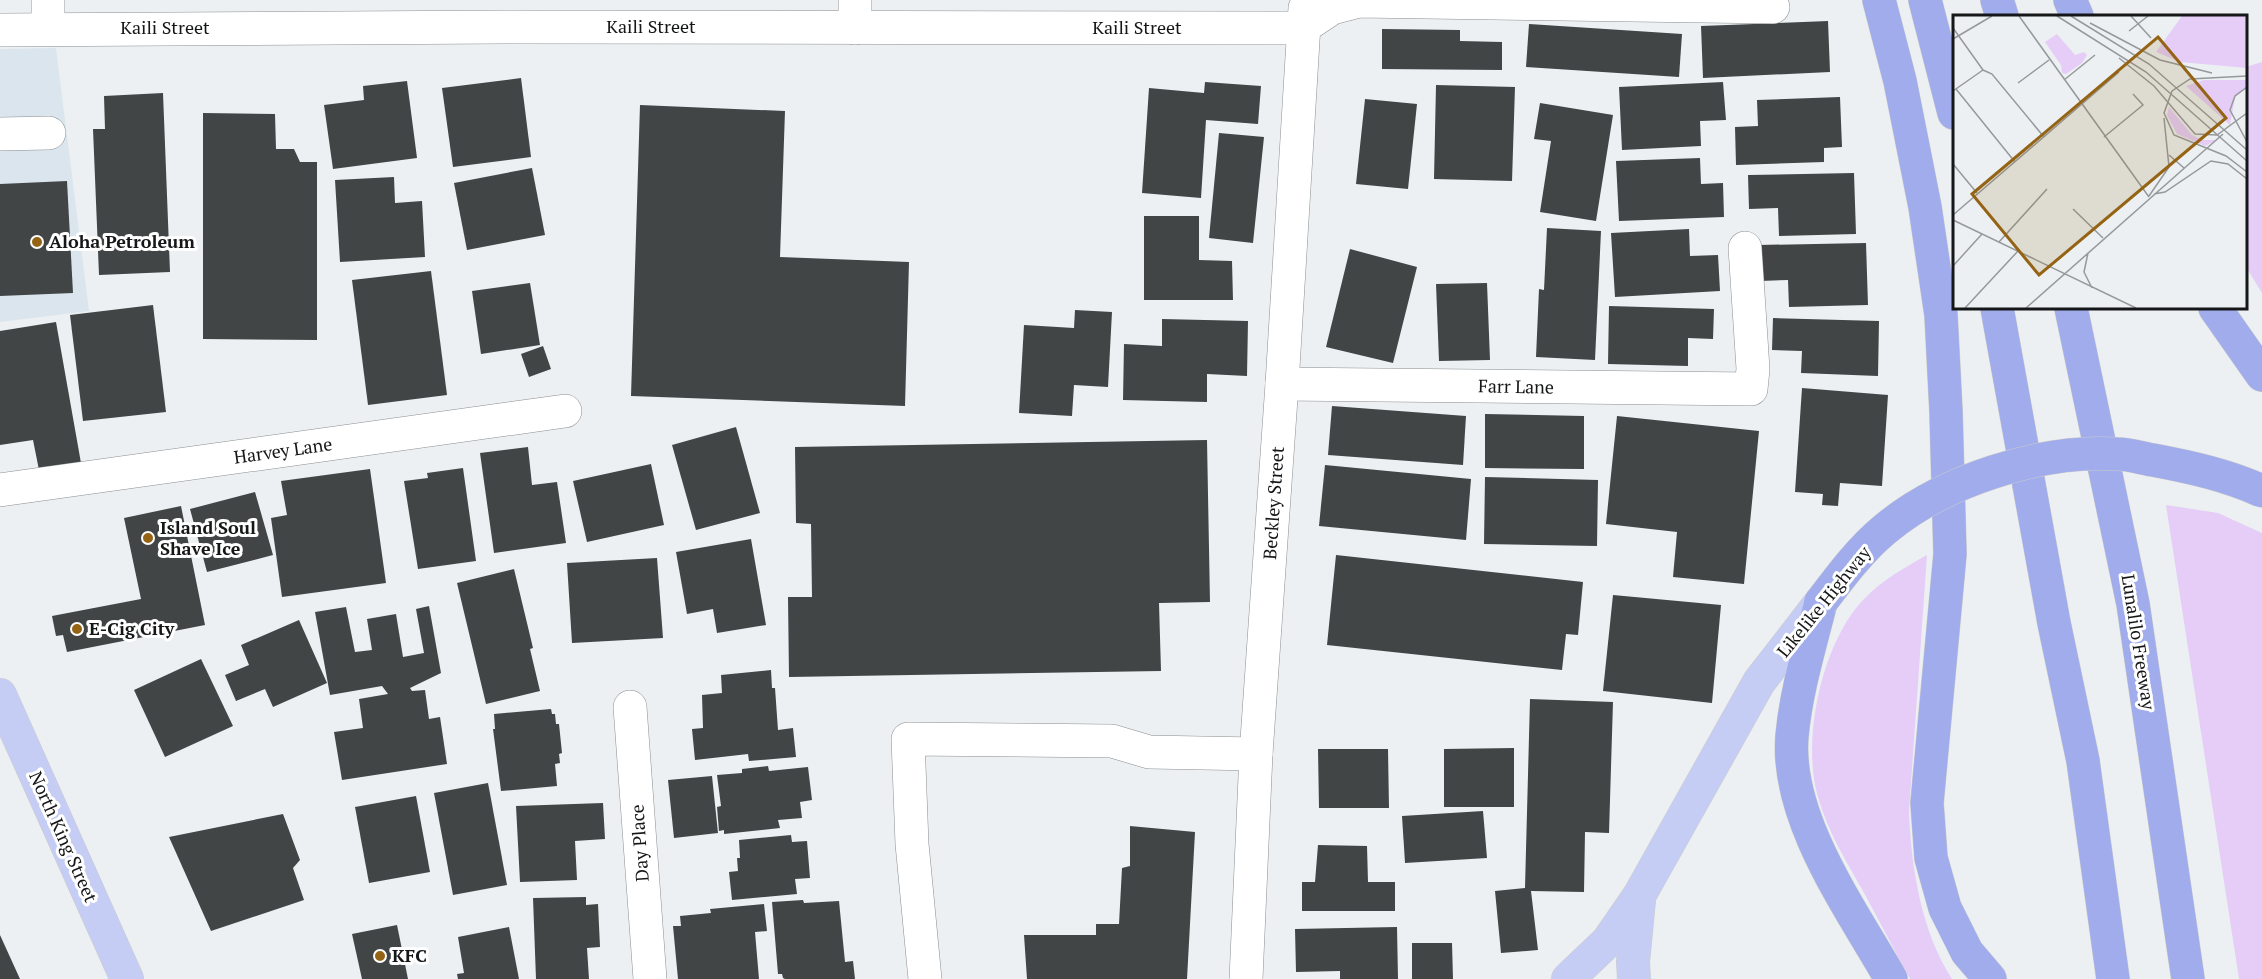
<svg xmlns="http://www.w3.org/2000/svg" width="2262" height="979" font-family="'PT Serif',serif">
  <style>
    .built { fill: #dbe5ed }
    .green { fill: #e5cdf8 }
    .building { fill: #414546 }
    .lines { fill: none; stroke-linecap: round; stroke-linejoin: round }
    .minor-casing { stroke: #8b8f91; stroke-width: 34 }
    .major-casing { stroke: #ccc; stroke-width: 34 }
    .highway-casing { stroke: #ccc; stroke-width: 34 }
    .minor { stroke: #fff; stroke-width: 33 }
    .major { stroke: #c6cdf4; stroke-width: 33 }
    .highway { stroke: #a0acec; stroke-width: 33 }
    .highway-bridge-casing { stroke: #ccc; stroke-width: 34; stroke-linecap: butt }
    .highway-bridge { stroke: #a0acec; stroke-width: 33 }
    .poi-dot { fill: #946313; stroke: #fff; stroke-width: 2 }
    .labels { text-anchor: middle; stroke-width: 6; stroke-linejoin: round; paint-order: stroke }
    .street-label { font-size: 18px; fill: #151617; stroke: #fff }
    .poi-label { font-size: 18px; font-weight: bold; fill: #151617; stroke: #fff; text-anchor: start }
    .inset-road { fill: none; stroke: #96999b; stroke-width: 1.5 }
    .view { fill: #946313; fill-opacity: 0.15; stroke: #946313; stroke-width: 3 }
    .inset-edge { fill: none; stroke: #151617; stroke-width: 3 }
  </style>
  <rect width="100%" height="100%" fill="#ecf0f3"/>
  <!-- built -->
  <path class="built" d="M56 48 89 311 0 322V49Z"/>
  <!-- green -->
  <g class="green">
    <path d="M2262 62V293L2246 267V67Z"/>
    <path d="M2166 505 2218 513 2262 533V979H2239Z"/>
    <path d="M1927 555 1909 811C1911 867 1921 931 1952 979H1910C1894 950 1879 920 1863 891 1845 859 1828 832 1818 797 1801 740 1822 642 1864 599 1882 580 1904 568 1927 555Z"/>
  </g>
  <!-- building -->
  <g class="building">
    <path d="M1828 21 1830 72 1703 78 1701 26Z"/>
    <path d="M1529 24 1682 34 1679 77 1526 67Z"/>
    <path d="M1382 29 1460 30V41L1502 42V70L1382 69Z"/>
    <path d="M521 78 531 157 453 167 442 88Z"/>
    <path d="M407 81 417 158 333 169 324 105 364 100 363 86Z"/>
    <path d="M1205 82 1261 86 1258 124 1206 120 1201 198 1142 193 1149 88 1204 93Z"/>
    <path d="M1723 82 1726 120 1700 121 1701 146 1622 150 1619 87Z"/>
    <path d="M1436 85 1515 87 1512 181 1434 179Z"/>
    <path d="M163 93 170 272 99 275 93 129H105L104 96Z"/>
    <path d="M1840 97 1842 147 1824 148V162L1736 165 1735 127 1758 126 1757 100Z"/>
    <path d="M1365 99 1417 104 1408 189 1356 184Z"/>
    <path d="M1540 103 1613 115 1596 221 1540 212 1551 141 1534 139Z"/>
    <path d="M640 105 785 111 780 257 909 262 905 406 631 396Z"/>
    <path d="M203 113 275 114 276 149H294L300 162H317V340L203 339Z"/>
    <path d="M1219 133 1264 137 1253 243 1209 238Z"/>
    <path d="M1700 158 1701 184 1723 183 1724 217 1619 221 1616 161Z"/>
    <path d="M532 168 545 235 467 250 454 183Z"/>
    <path d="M1854 173 1856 234 1779 236 1778 208 1749 209 1748 175Z"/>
    <path d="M394 177 395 203 422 201 425 257 340 262 335 180Z"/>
    <path d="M67 181 73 293 0 296V184Z"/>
    <path d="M1144 216H1199V260L1232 261 1233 300H1144Z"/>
    <path d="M1547 228 1601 231 1595 360 1536 357 1539 289 1544 290Z"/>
    <path d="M1689 229 1690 256 1718 255 1720 291 1615 297 1611 233Z"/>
    <path d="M1866 243 1868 305 1789 307 1788 280 1760 281 1759 245Z"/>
    <path d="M1350 249 1417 267 1393 363 1326 347Z"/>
    <path d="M431 271 447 395 368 405 352 280Z"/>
    <path d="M530 283 540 345 481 354 472 291Z"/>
    <path d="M1487 283 1490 360 1439 361 1436 284Z"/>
    <path d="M153 305 166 412 83 421 70 315Z"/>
    <path d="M1609 306 1714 309 1713 339 1688 338V366L1608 364Z"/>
    <path d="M1075 310 1112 312 1108 387 1074 385 1072 416 1019 413 1024 325 1074 328Z"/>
    <path d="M1773 318 1879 321 1878 376 1801 373 1802 351 1772 350Z"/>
    <path d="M1162 319 1248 321 1247 376 1207 374V402L1123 400 1124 344 1162 346Z"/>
    <path d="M56 322 81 463 39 470 33 440 0 445V331Z"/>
    <path d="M543 346 551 369 529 377 521 354Z"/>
    <path d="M1802 388 1888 395 1882 486 1840 483 1838 506 1822 505 1823 494 1795 492Z"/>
    <path d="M1332 406 1466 416 1463 465 1328 455Z"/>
    <path d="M1485 414 1584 416V469L1485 468Z"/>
    <path d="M1617 416 1759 431 1744 584 1673 577 1677 532 1606 524Z"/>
    <path d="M736 427 760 513 696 530 672 445Z"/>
    <path d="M1207 440 1210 602 1159 603 1161 671 789 677 788 597H812L811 524 796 523 795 447Z"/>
    <path d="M528 447 532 485 557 482 566 543 494 553 480 453Z"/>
    <path d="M651 464 664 525 587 542 573 481Z"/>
    <path d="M1325 465 1471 479 1466 540 1319 526Z"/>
    <path d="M463 468 476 561 418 569 404 481 428 478 427 473Z"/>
    <path d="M370 469 386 583 282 597 271 518 287 515 281 481Z"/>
    <path d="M1485 477 1598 480 1597 546 1484 544Z"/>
    <path d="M255 492 273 555 207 572 190 509Z"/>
    <path d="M181 506 205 625 67 652 63 635 56 636 52 616 141 599 124 518Z"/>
    <path d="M751 539 766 625 717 633 713 609 687 614 676 552Z"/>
    <path d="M1336 555 1583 582 1578 635 1566 634 1562 670 1327 645Z"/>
    <path d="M657 558 663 638 572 643 567 563Z"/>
    <path d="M514 569 533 648 530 649 540 691 486 704 457 583Z"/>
    <path d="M1613 595 1721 605 1712 703 1603 691Z"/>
    <path d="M429 606 441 673 410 688 412 691 425 690 429 719 440 717 447 764 342 780 334 732 363 728 359 699 388 694 382 686 330 695 315 612 346 607 355 652 372 650 367 619 396 614 403 657 424 653 416 609Z"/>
    <path d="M299 620 327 683 273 707 265 689 236 701 225 675 249 665 241 645Z"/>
    <path d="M201 659 233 726 165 757 134 690Z"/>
    <path d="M771 670 772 688H775L778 730 793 728 796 757 749 761 748 754 695 760 692 729 703 728 702 695 722 693 721 675Z"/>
    <path d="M1530 699 1613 702 1609 833 1585 832 1584 892 1531 891 1538 950 1501 953 1495 891 1525 888Z"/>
    <path d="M551 709 552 714H555L556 724H559L562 753 559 754 560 763 555 764 557 786 501 791 493 729H495L494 714Z"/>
    <path d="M1514 748V807H1444V749Z"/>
    <path d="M1318 749H1388L1389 808H1319Z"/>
    <path d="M768 766 769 771 808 767 812 800 800 802 802 818 778 820 780 828 724 834V830L719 831 717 807 721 806 717 775 742 773V769Z"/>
    <path d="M712 776 718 833 674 838 668 780Z"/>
    <path d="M488 783 507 885 453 895 434 793Z"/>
    <path d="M416 796 430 872 369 883 355 807Z"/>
    <path d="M603 803 605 839 575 841 577 880 520 882 516 806Z"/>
    <path d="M1483 811 1487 858 1405 863 1402 816Z"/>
    <path d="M283 814 300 860 293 868 304 900 211 931 169 837Z"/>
    <path d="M1130 826 1195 832 1187 979H1027L1024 935H1096V924H1119L1122 868 1130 866Z"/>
    <path d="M791 835 792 842 807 841 810 878 795 879 797 894 732 900 729 872 738 871 737 858H740L739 840Z"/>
    <path d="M1318 845 1367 846 1368 882H1395V911H1302V882H1315Z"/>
    <path d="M586 897V905L598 904 600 947 587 948 589 979H536L533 898Z"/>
    <path d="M803 900 804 903 839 901 845 962 853 961 855 979H785L783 978 782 974H778L772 902Z"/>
    <path d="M764 904 767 931 755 932 759 979H678L673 926H681L680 916 711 913 710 909Z"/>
    <path d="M397 925 408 979H362L352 934Z"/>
    <path d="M509 927 519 979H458L457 974 464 973 458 937Z"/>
    <path d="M1397 927 1398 979H1340V971L1296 972 1295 929Z"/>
    <path d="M0 935 20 979H0Z"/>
    <path d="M1412 943H1452L1453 979H1412Z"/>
  </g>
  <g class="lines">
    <!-- minor casing -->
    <g class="minor-casing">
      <g id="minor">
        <path d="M48 0V28"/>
        <path d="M855 28V0"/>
        <path d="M0 30 504 27 1302 28 1332 8 1359 1 1773 7"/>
        <path d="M0 134 49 133"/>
        <path d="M1282 384 1751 389 1753 369 1745 248"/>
        <path d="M0 490 565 411"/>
        <path d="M630 707 650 979"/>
        <path d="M925 979 912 844 908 739 1112 741 1149 752 1256 754"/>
        <path d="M1246 979 1256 754 1282 384 1305 8"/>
      </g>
    </g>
    <!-- major casing -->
    <g class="major-casing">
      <g id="major">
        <path d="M0 695 127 979"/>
        <path d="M1568 979 1608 941 1639 896 1759 682 1821 602"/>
        <path d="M1634 979 1633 962 1639 900"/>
      </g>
    </g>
    <!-- highway casing -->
    <g class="highway-casing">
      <g id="highway">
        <path d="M1879 0 1900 81 1925 207 1941 315 1946 412 1950 554 1927 803 1931 858 1945 908 1967 952 1990 979"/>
        <path d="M1925 0 1954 113"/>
        <path d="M1997 0 2002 16"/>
        <path d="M2070 0 2077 16"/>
        <path d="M1997 308 2054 623 2083 761 2113 979"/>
        <path d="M2071 308 2133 604 2188 979"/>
        <path d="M2215 308 2262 375"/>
        <path d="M1821 602C1810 646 1796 691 1792 736 1785 819 1852 910 1891 979"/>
      </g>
    </g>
    <!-- minor -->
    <use href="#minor" class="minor"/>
    <!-- major -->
    <use href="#major" class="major"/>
    <!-- highway -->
    <use href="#highway" class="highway"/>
    <!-- highway-bridge casing -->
    <g class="highway-bridge-casing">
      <path id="highway-bridge" d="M1821 602C1840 577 1860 550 1884 530 1942 481 2041 449 2117 454 2129 454 2141 458 2153 460 2190 467 2227 475 2262 491"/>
    </g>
    <!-- highway-bridge -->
    <use href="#highway-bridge" class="highway-bridge"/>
  </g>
  <!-- markers -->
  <g class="poi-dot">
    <circle cx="37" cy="242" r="6"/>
    <circle cx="148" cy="538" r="6"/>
    <circle cx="77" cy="629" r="6"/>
    <circle cx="380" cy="956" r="6"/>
  </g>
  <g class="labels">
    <!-- street labels -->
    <g class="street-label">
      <text x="651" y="33">Kaili Street</text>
      <text x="165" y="34">Kaili Street</text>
      <text x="1137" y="34">Kaili Street</text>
      <text transform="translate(1516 387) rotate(1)" y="6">Farr Lane</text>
      <text transform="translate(283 451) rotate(-8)" y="6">Harvey Lane</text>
      <text transform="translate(1274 503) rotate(-86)" y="6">Beckley Street</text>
      <text transform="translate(1824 602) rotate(-51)" y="6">Likelike Highway</text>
      <text transform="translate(2138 642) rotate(81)" y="6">Lunalilo Freeway</text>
      <text transform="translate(63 837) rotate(66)" y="6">North King Street</text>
      <text transform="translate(640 843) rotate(-94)" y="6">Day Place</text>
    </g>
    <!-- poi labels -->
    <g class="poi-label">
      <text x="49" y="248">Aloha Petroleum</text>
      <text x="160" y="534">Island Soul<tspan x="160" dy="21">Shave Ice</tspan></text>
      <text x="89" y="635">E-Cig City</text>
      <text x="392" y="962">KFC</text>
    </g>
  </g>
  <!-- overview -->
  <g transform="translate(1953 15)">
    <rect width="294" height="294" fill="#ecf0f3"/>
    <path d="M229 1H294V53L227 47 203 37ZM104 19 122 40 131 37 134 40 129 48 113 59 109 58 108 50 92 27ZM251 65H294V73L282 82 277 110 233 71ZM216 92 239 120 249 125H264L252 131 224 119 214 100Z" fill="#e5cdf8"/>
    <path class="inset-road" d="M66 1 196 182M104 1 193 57 294 146M118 1 196 49 294 135M178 1 198 23M137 8 207 45 259 58M0 13 30 55M176 16 195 1M0 24 39 1M166 43 201 71 242 119 264 120 294 98M30 55 39 59 91 122M294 61 237 64 219 76 211 98 221 120 273 141 294 157M111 65 142 40M65 68 96 45M294 72 282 81 277 95 294 127M3 74 62 147M0 76 30 55M151 122 190 90 180 79M216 140 231 153M0 149 24 178M201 179 212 177 258 146 275 149 294 164M196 181 216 152 211 103M120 194 150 223M0 200 166 57M0 205 183 293M46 227 94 174M135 238 131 257 139 273M0 251 29 219M12 293 65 236M73 293 270 119"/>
    <path class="view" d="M205 22 273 103 86 260 19 179Z"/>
    <rect width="294" height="294" class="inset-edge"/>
  </g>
</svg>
